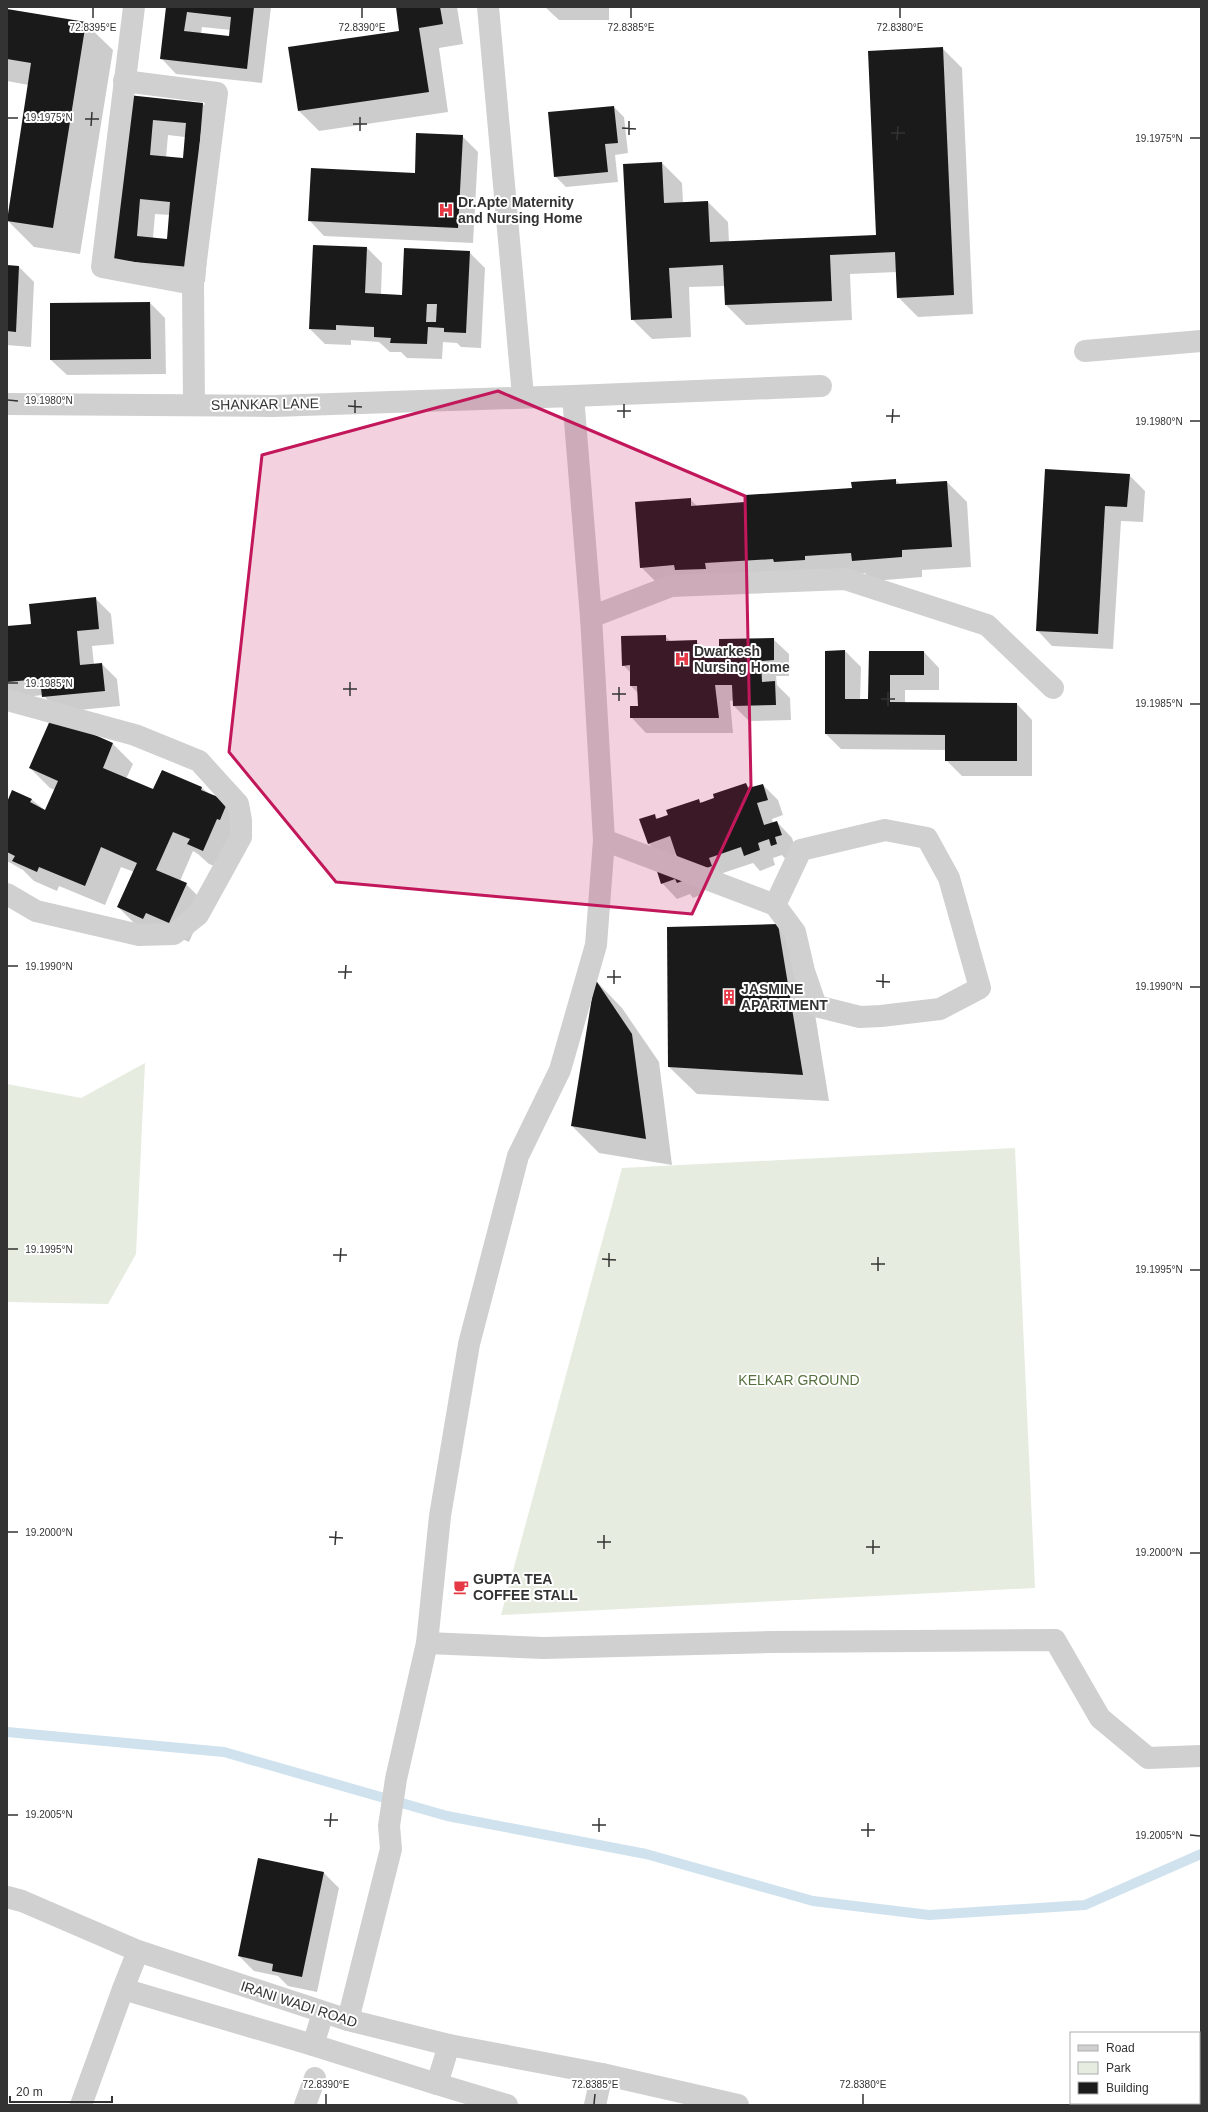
<svg xmlns="http://www.w3.org/2000/svg" width="1208" height="2112" font-family="Arial,sans-serif">
  <style>
    .green { fill: #e6ecdf }
    .shadow { fill: #0003; fill-rule: evenodd }
    .lines { fill: none; stroke-linecap: round; stroke-linejoin: round }
    .stream { stroke: #cfe2ee; stroke-width: 10 }
    .building { fill: #1a1a1a; fill-rule: evenodd }
    .minor { stroke: #d0d0d0; stroke-width: 22 }
    .marked { fill: #c2185b; fill-opacity: 0.2; stroke: #c2185b; stroke-width: 3; stroke-linejoin: round }
    .ticks { fill: none; stroke: #333; stroke-width: 1.5 }
    .labels { text-anchor: middle; stroke-width: 4; stroke-linejoin: round; paint-order: stroke }
    .poi-label { font-size: 14px; font-weight: bold; fill: #333; stroke: #fff; text-anchor: start }
    .street-label { font-size: 14px; fill: #333; stroke: #fff }
    .park-label { font-size: 14px; fill: #56703f; stroke: #fff }
    .ticks-label { font-size: 10px; text-anchor: middle; fill: #333; stroke: #fff; stroke-width: 4; stroke-linejoin: round; paint-order: stroke }
  </style>
  <rect width="100%" height="100%" fill="#fff"/>
  <!-- green -->
  <g class="green">
    <path d="M145 1063 136 1254 108 1304 7 1302V1084L81 1098Z"/>
    <path d="M1015 1148 1035 1588 501 1615 622 1168Z"/>
  </g>
  <!-- shadow -->
  <g class="shadow">
    <path d="M167 7H271L262 83 176 74 161 58ZM202 27 231 30 230 37 201 34Z"/>
    <path d="M397 7H457L463 44 439 48 448 112 319 131 299 111 401 32Z"/>
    <path d="M545 7H609V20H559Z"/>
    <path d="M7 10 85 23 113 50 80 254 34 247 7 220 29 85 7 81Z"/>
    <path d="M942 48 962 68 973 314 918 317 898 297 897 272 850 274 852 320 746 325 726 305 725 286 689 287 691 337 652 339 632 319 662 163 682 183 683 203 708 202 728 222 729 242 877 236Z"/>
    <path d="M129 96 203 104 218 120 205 282 129 275ZM168 135 185 137 184 159 166 158ZM155 214 170 215 168 240 153 238Z"/>
    <path d="M614 107 624 117 628 153 615 155 618 182 566 187 555 176Z"/>
    <path d="M462 136 478 152 473 243 324 236 309 220 416 174Z"/>
    <path d="M367 248 382 263 381 295 403 296 469 252 485 268 481 348 461 347 457 343 443 342 442 359 407 358 401 352H390L379 342 351 340V345L325 344 310 329Z"/>
    <path d="M7 266 19 267 34 282 31 347 7 345Z"/>
    <path d="M150 303 165 318 166 374 67 375 51 360V304Z"/>
    <path d="M1046 471 1129 475 1145 491 1143 522 1121 521 1113 649 1052 646 1037 630Z"/>
    <path d="M895 480 901 485 947 482 967 502 971 567 922 570V577L873 581 865 573 661 587 641 567 690 499 697 506 746 503 853 488Z"/>
    <path d="M95 598 111 614 114 644 92 646 94 665 102 664 117 679 120 706 59 712 43 695 7 699V627L32 625Z"/>
    <path d="M665 636 671 642 696 641 710 654H720L773 639 789 654V676H776L777 685 790 698 791 720 749 721 734 706V700L730 701 733 733H646L631 717 639 707 638 693 631 686V673L623 665Z"/>
    <path d="M845 651 861 667 860 700H869L870 652H924L939 668V690H905V703L1017 704 1032 720V776H962L946 760V750L841 749 826 734V652Z"/>
    <path d="M52 718 113 744 133 764 126 779 154 791 162 771 202 788 247 822 224 870 209 864 198 854 193 851 180 881 186 884 206 904 189 942 166 932 138 927 118 907 134 872 121 867 105 905 59 886 57 891 34 881 23 870 7 861V805L31 799 46 811 55 790 50 788 30 768Z"/>
    <path d="M746 784 751 789 763 785 778 800 783 815 772 819 773 824 777 822 792 838 796 850 787 861 782 855 773 858 775 865 760 871 753 863 723 873 726 882 701 886 703 894 693 898 690 894 677 899 662 883 678 858 677 854 664 859 648 843 654 815 658 819 699 800 702 803Z"/>
    <path d="M777 925 805 952 829 1101 697 1094 669 1067Z"/>
    <path d="M596 981 622 1008 659 1062 672 1165 599 1153 572 1126Z"/>
    <path d="M324 1873 339 1888 317 1992 288 1986 278 1976 254 1971 239 1956Z"/>
  </g>
  <g class="lines">
    <!-- stream -->
    <path class="stream" d="M7 1732 224 1752 447 1816 646 1854 813 1901 929 1915 1085 1905 1201 1854"/>
  </g>
  <!-- building -->
  <g class="building">
    <path d="M166 7H254L247 69 160 59ZM187 12 231 17 229 36 184 31Z"/>
    <path d="M396 7H440L443 24 419 28 429 92 298 111 288 47 399 31Z"/>
    <path d="M7 9 86 22 53 228 7 221 31 63 7 59Z"/>
    <path d="M943 47 954 295 897 298 895 252 830 255 832 301 725 305 723 265 669 268 672 318 631 320 623 164 662 162 664 203 708 201 710 242 876 235 868 51Z"/>
    <path d="M128 95 203 103 190 267 112 260ZM153 120 186 123 183 158 150 155ZM140 199 170 202 167 239 137 236Z"/>
    <path d="M614 106 618 143 605 144 608 172 554 177 548 112Z"/>
    <path d="M416 133 463 135 458 228 308 221 311 168 415 173Z"/>
    <path d="M313 245 367 247 365 293 402 295 404 248 470 251 466 333 444 332V328L428 327 427 344 390 343 391 338 374 337V327L336 325V330L309 329ZM427 304H437L436 322H426Z"/>
    <path d="M7 265 19 266 16 332 7 331Z"/>
    <path d="M150 302 151 359 50 360V303Z"/>
    <path d="M1045 469 1130 474 1127 507 1105 506 1098 634 1036 631Z"/>
    <path d="M896 479V484L947 481 952 547 902 550V557L852 561 851 553 805 556V560L774 562 773 559 705 563 706 569 675 570 674 565 640 568 635 502 691 498V506L745 502V495L852 488 851 482Z"/>
    <path d="M96 597 99 629 77 631 80 665 102 663 105 691 42 697 40 679 7 682V626L31 624 29 604Z"/>
    <path d="M666 635V641L697 640V653H719V639L774 638V660L761 661 762 682 775 681 776 705 733 706 732 685H715L719 718H630V706H638L637 686H630V665L622 666 621 636Z"/>
    <path d="M845 650V699H868L869 651H924V675H890V702L1017 703V761H945V735L825 734V651Z"/>
    <path d="M52 716 113 743 103 768 153 789 162 770 202 787 201 790 228 801 220 820 217 819 203 851 187 844 190 839 173 832 156 870 187 883 169 923 146 913 143 919 117 907 137 863 101 847 85 886 39 867 37 872 12 861 15 856 7 852V802L12 790 32 799 30 802 45 810 58 781 29 768Z"/>
    <path d="M746 783 748 788 763 784 768 800 757 803 764 825 777 821 782 835 775 837 777 844 771 846 769 839 758 843 760 850 744 856 741 847 709 858 712 866 698 871 688 879 677 883 675 879 661 884 655 865 677 857 670 836 648 844 639 819 655 814 656 819 668 815 666 810 699 799 700 803 714 798 713 794Z"/>
    <path d="M778 924 803 1075 668 1067 667 927Z"/>
    <path d="M595 979 632 1034 646 1139 571 1126Z"/>
    <path d="M258 1858 324 1872 302 1977 272 1971 273 1964 238 1956Z"/>
  </g>
  <g class="lines">
    <!-- minor -->
    <g class="minor">
      <path d="M134 7 102 267 193 284 194 405"/>
      <path d="M488 7 523 396"/>
      <path d="M124 81 217 93 193 284"/>
      <path d="M1085 351 1201 341"/>
      <path d="M573 396 821 386"/>
      <path d="M7 404 273 406 573 396 591 617 604 840 596 945 560 1070 518 1156 469 1344 440 1516 427 1643 396 1779 389 1826 391 1849 348 2020"/>
      <path d="M591 617 671 586 845 579 987 625 1053 688"/>
      <path d="M7 700 135 735 199 761 238 804 241 820V837L198 915 174 934 139 935 36 911 7 894"/>
      <path d="M604 840 775 905 795 932 804 971 816 1006 860 1017 881 1016 940 1009 980 988 949 878 927 838 885 830 801 850 775 905"/>
      <path d="M427 1643 543 1648 770 1642 1055 1640 1100 1718 1148 1758 1201 1756"/>
      <path d="M7 1897 22 1901 138 1951 348 2020 449 2045 602 2074 738 2105"/>
      <path d="M123 1989 138 1951"/>
      <path d="M323 2013 313 2045 437 2084"/>
      <path d="M449 2045 437 2084 507 2105"/>
      <path d="M81 2105 123 1989 313 2045"/>
      <path d="M305 2105 315 2078"/>
      <path d="M595 2105 602 2074"/>
    </g>
  </g>
  <!-- marked area -->
  <path class="marked" d="M498 391 745 496 751 786 692 914 336 882 229 752 262 455Z"/>
  <!-- ticks -->
  <path class="ticks" d="M93 18V8M362 18V8M631 18V8M900 18V8M8 118H18M85 119H99M353 124H367M91 126 92 112M622 128 636 129M360 131V117M891 133H905M629 135V121M1190 138H1200M897 140 898 126M8 400 18 401M348 406 362 407M617 411H631M355 413V400M886 416H900M624 418V404M1190 421H1200M892 423 893 409M8 683H18M343 689H357M612 694H626M350 696V682M881 699H895M619 701V687M1190 704H1200M888 706V692M8 966H18M338 972H352M607 977H621M345 979 346 965M876 981 890 982M614 984V970M1190 987H1200M883 988V974M8 1249H18M333 1255H347M602 1259 616 1260M340 1262 341 1248M871 1264H885M609 1267V1253M1190 1270H1200M878 1271V1257M8 1532H18M329 1537 343 1538M597 1542H611M335 1545 336 1531M866 1547H880M604 1549V1535M1190 1553H1200M873 1554V1540M8 1815H18M324 1820H338M592 1825H606M330 1827 331 1813M861 1830H875M599 1832V1818M1190 1835 1200 1836M868 1837V1823M326 2104V2094M594 2104 595 2094M863 2104V2094"/>
  <!-- icons -->
  <defs>
    <g id="hospital-bare" transform="scale(1.2)"><path d="M-5-5h3v3.5h4V-5h3V5h-3V1.5h-4V5h-3Z" fill="#e63946" stroke="#fff" stroke-width="2.5" paint-order="stroke"/></g>
    <g id="building-bare" transform="scale(1.2)"><path d="M-4-6H4V6H1V3H-1V6H-4ZM-2.5-4.3h1.7v1.8h-1.7ZM.8-4.3h1.7v1.8H.8ZM-2.5-1h1.7V.8h-1.7ZM.8-1h1.7V.8H.8Z" fill="#e63946" stroke="#fff" stroke-width="2.5" paint-order="stroke"/></g>
    <g id="cafe-bare" transform="scale(1.2)"><path d="M-5.5-4.5H6V0H3Q3 3.5 0 3.5H-2.5Q-5.5 3.5-5.5 0ZM3-3.2v2h1.7v-2ZM-6 4.5H4V6H-6Z" fill="#e63946" stroke="#fff" stroke-width="2.5" paint-order="stroke"/></g>
  </defs>
  <g fill-rule="evenodd">
    <use href="#hospital-bare" x="446" y="210"/>
    <use href="#hospital-bare" x="682" y="659"/>
    <use href="#building-bare" x="729" y="997"/>
    <use href="#cafe-bare" x="461" y="1587"/>
  </g>
  <g class="labels">
    <!-- poi labels -->
    <g class="poi-label">
      <text x="458" y="207">Dr.Apte Maternity<tspan x="458" dy="16">and Nursing Home</tspan></text>
      <text x="694" y="656">Dwarkesh<tspan x="694" dy="16">Nursing Home</tspan></text>
      <text x="741" y="994">JASMINE<tspan x="741" dy="16">APARTMENT</tspan></text>
      <text x="473" y="1584">GUPTA TEA<tspan x="473" dy="16">COFFEE STALL</tspan></text>
    </g>
    <!-- street labels -->
    <g class="street-label">
      <text transform="translate(265 404) rotate(-1)" y="5">SHANKAR LANE</text>
      <text transform="translate(299 2004) rotate(18)" y="5">IRANI WADI ROAD</text>
    </g>
    <!-- park labels -->
    <g class="park-label">
      <text x="799" y="1385">KELKAR GROUND</text>
    </g>
  </g>
  <g class="ticks-label">
    <text x="93" y="31">72.8395°E</text>
    <text x="362" y="31">72.8390°E</text>
    <text x="631" y="31">72.8385°E</text>
    <text x="900" y="31">72.8380°E</text>
    <text x="49" y="121">19.1975°N</text>
    <text x="1159" y="142">19.1975°N</text>
    <text x="49" y="404">19.1980°N</text>
    <text x="1159" y="425">19.1980°N</text>
    <text x="49" y="687">19.1985°N</text>
    <text x="1159" y="707">19.1985°N</text>
    <text x="49" y="970">19.1990°N</text>
    <text x="1159" y="990">19.1990°N</text>
    <text x="49" y="1253">19.1995°N</text>
    <text x="1159" y="1273">19.1995°N</text>
    <text x="49" y="1536">19.2000°N</text>
    <text x="1159" y="1556">19.2000°N</text>
    <text x="49" y="1818">19.2005°N</text>
    <text x="1159" y="1839">19.2005°N</text>
    <text x="326" y="2088">72.8390°E</text>
    <text x="595" y="2088">72.8385°E</text>
    <text x="863" y="2088">72.8380°E</text>
  </g>
  <!-- border -->
  <rect width="1208" height="2112" fill="none" stroke="#333333" stroke-width="16"/>
  <!-- legend -->
  <rect x="1070" y="2032" width="130" height="72" fill="#ffffff" stroke="#adadad"/>
  <rect x="1078" y="2045" width="20" height="6" fill="#d0d0d0" stroke="#adadad"/>
  <text x="1106" y="2052" font-size="12" fill="#333333">Road</text>
  <rect x="1078" y="2062" width="20" height="12" fill="#e6ecdf" stroke="#adadad"/>
  <text x="1106" y="2072" font-size="12" fill="#333333">Park</text>
  <rect x="1078" y="2082" width="20" height="12" fill="#1a1a1a" stroke="#adadad"/>
  <text x="1106" y="2092" font-size="12" fill="#333333">Building</text>
  <!-- scale -->
  <path d="M10 2096v6h102v-6" fill="none" stroke="#333333" stroke-width="2"/>
  <text x="16" y="2096" font-size="12" fill="#333333" stroke="#ffffff" stroke-width="3" paint-order="stroke">20 m</text>
</svg>
